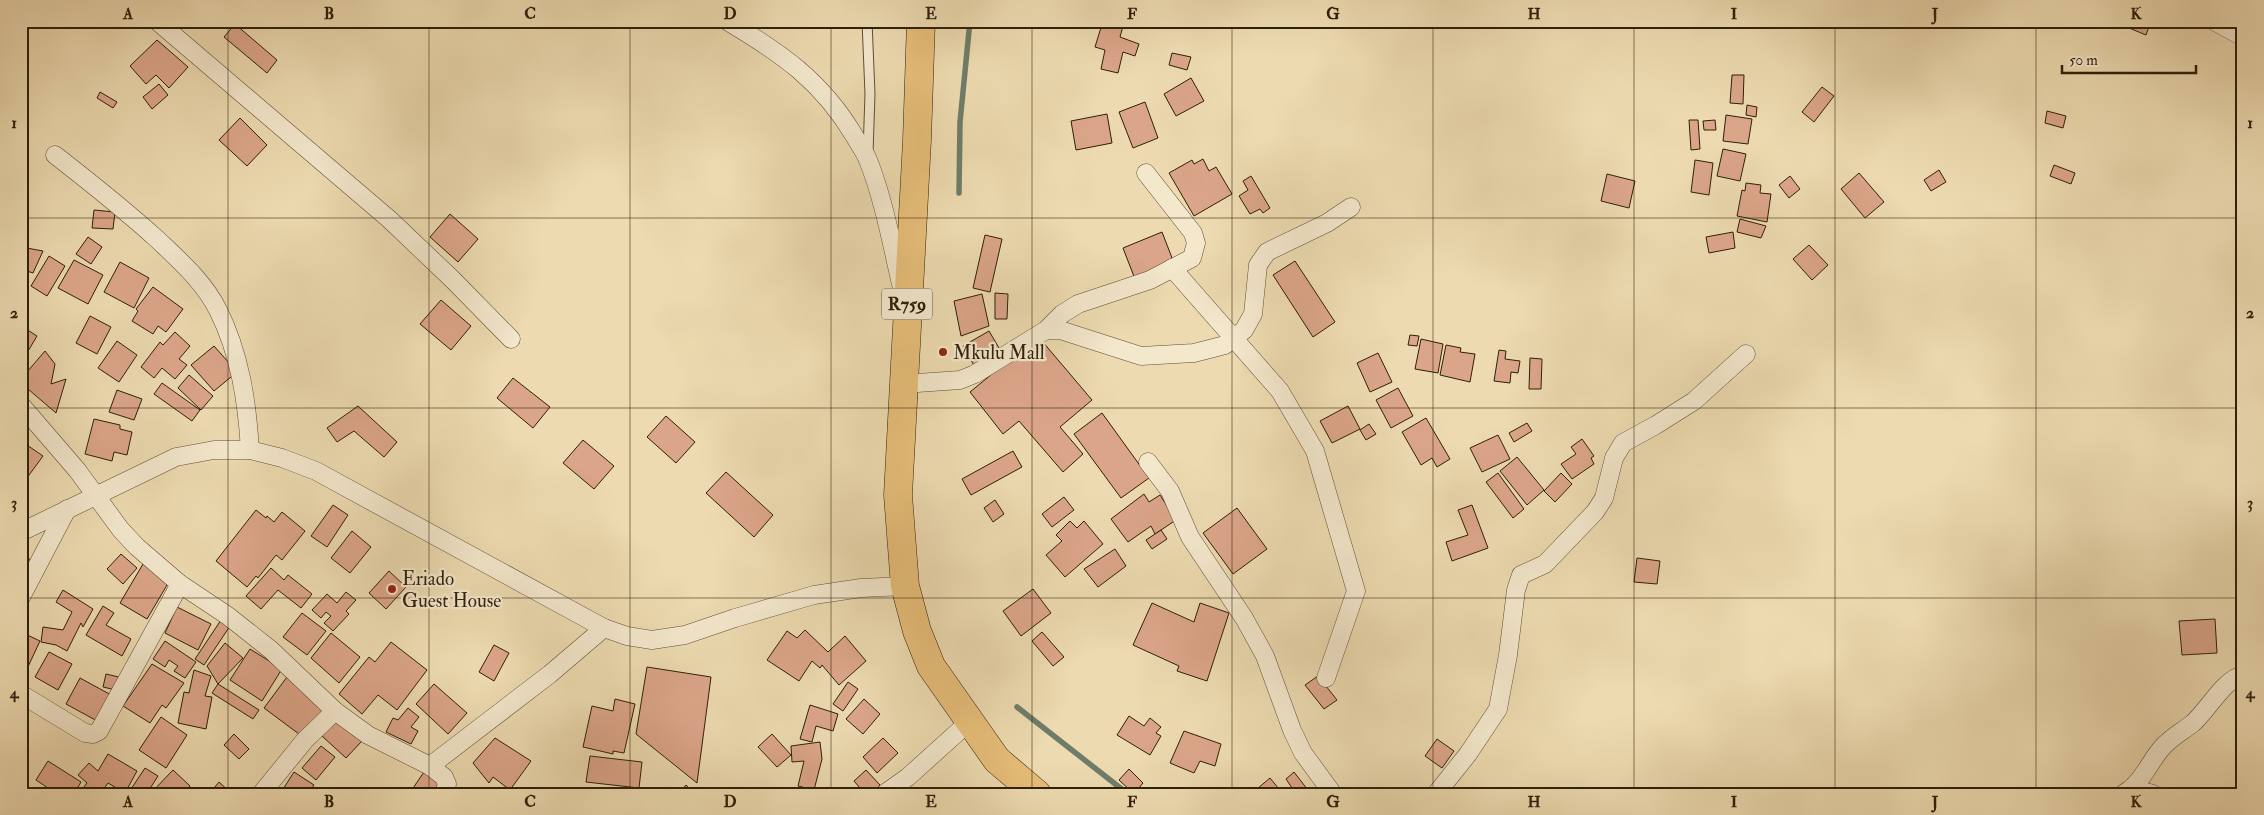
<svg xmlns="http://www.w3.org/2000/svg" width="2264" height="815" font-family="'IM FELL Double Pica',serif">
  <style>
    .lines { fill: none; stroke-linecap: round; stroke-linejoin: round }
    .stream { stroke: #6e7d69; stroke-width: 5.5 }
    .building { fill: #dba589; stroke: #2e1f0a }
    .lane-casing { stroke: #5e4e34; stroke-width: 11 }
    .street-casing { stroke: #5e4e34; stroke-width: 19 }
    .primary-casing { stroke: #2e1f0a; stroke-width: 29 }
    .lane { stroke: #f3e7cc; stroke-width: 9 }
    .street { stroke: #f3e7cc; stroke-width: 18 }
    .primary { stroke: #e6bd78; stroke-width: 28 }
    .grid { fill: none; stroke: #2e1f0a; stroke-width: 1; stroke-opacity: 0.55 }
    .poi-dot { fill: #8f2418; stroke: #f3e7cc; stroke-width: 2 }
    .labels { text-anchor: middle; stroke-width: 4.5; stroke-linejoin: round; paint-order: stroke }
    .shield { fill: #f3e7cc; stroke: #695b44; stroke-width: 1 }
    .shield-label { font-size: 18px; font-weight: bold; fill: #2e1f0a }
    .poi-label { font-size: 19px; fill: #2e1f0a; stroke: #f3e7cc; text-anchor: start }
    .neatline { fill: none; stroke: #2e1f0a; stroke-width: 2 }
    .grid-label { font-size: 16px; text-anchor: middle; font-weight: bold; fill: #2e1f0a }
  </style>
  <rect width="100%" height="100%" fill="#eddab0"/>
  <filter id="stains"><feTurbulence type="fractalNoise" baseFrequency=".004" numOctaves="4"/><feColorMatrix values="0 0 0 0 .2 0 0 0 0 .09 0 0 0 0 .02 0 0 0 .5 -.17"/></filter>
  <radialGradient id="worn" r=".72"><stop offset=".6" stop-color="#630" stop-opacity="0"/><stop offset="1" stop-color="#630" stop-opacity=".3"/></radialGradient>
  <g class="lines">
    <!-- stream -->
    <g class="stream">
      <path d="M959 193 960 122 970 21"/>
      <path d="M1017 707 1128 794"/>
    </g>
  </g>
  <!-- building -->
  <g class="building">
    <path d="M1103 21 1123 26 1120 37 1139 44 1135 56 1123 52 1118 73 1101 69 1105 50 1095 47Z"/>
    <path d="M2026 21H2038L2036 26Z"/>
    <path d="M2118 21H2151L2146 35 2117 23Z"/>
    <path d="M235 24 277 60 267 73 224 37Z"/>
    <path d="M157 40 188 67 169 88 156 75 146 84 130 66Z"/>
    <path d="M1172 53 1191 57 1187 70 1169 65Z"/>
    <path d="M1732 75H1744L1743 104 1730 103Z"/>
    <path d="M1191 78 1204 101 1176 116 1164 94Z"/>
    <path d="M159 84 168 95 152 109 143 97Z"/>
    <path d="M1822 87 1834 96 1814 122 1802 112Z"/>
    <path d="M100 92 117 102 113 108 97 98Z"/>
    <path d="M1145 102 1158 138 1133 148 1119 112Z"/>
    <path d="M1747 105 1757 107 1756 117 1746 115Z"/>
    <path d="M2047 111 2066 116 2063 128 2045 123Z"/>
    <path d="M1107 114 1112 143 1076 150 1071 121Z"/>
    <path d="M1726 115 1752 119 1748 144 1723 141Z"/>
    <path d="M240 118 267 145 247 166 219 140Z"/>
    <path d="M1689 120H1698L1700 149 1691 150Z"/>
    <path d="M1715 120 1716 130H1704L1703 121Z"/>
    <path d="M1723 149 1746 154 1740 181 1717 176Z"/>
    <path d="M1203 159 1209 171 1216 167 1232 194 1194 216 1169 173 1192 160 1194 164Z"/>
    <path d="M1695 160 1713 163 1709 195 1691 192Z"/>
    <path d="M2054 165 2075 173 2071 184 2050 176Z"/>
    <path d="M1939 170 1946 182 1931 191 1924 180Z"/>
    <path d="M1859 173 1884 202 1865 218 1841 189Z"/>
    <path d="M1607 174 1635 181 1629 208 1601 201Z"/>
    <path d="M1251 176 1270 208 1263 213 1260 209 1250 214 1239 196 1248 190 1243 181Z"/>
    <path d="M1790 176 1800 189 1789 198 1779 185Z"/>
    <path d="M1746 183 1761 185 1760 193 1771 194 1767 222 1737 216 1742 190 1745 191Z"/>
    <path d="M94 210 115 212 113 229 92 228Z"/>
    <path d="M450 214 478 239 458 262 430 237Z"/>
    <path d="M1740 219 1766 226 1761 238 1737 232Z"/>
    <path d="M1162 232 1174 263 1135 279 1123 248Z"/>
    <path d="M1733 232 1735 248 1709 253 1706 237Z"/>
    <path d="M985 235 1002 239 990 292 973 288Z"/>
    <path d="M88 237 102 247 91 264 76 254Z"/>
    <path d="M1809 245 1828 265 1812 280 1793 259Z"/>
    <path d="M21 247 43 251 33 273 21 269Z"/>
    <path d="M49 256 65 266 47 296 31 286Z"/>
    <path d="M74 260 103 275 88 304 58 288Z"/>
    <path d="M1295 261 1335 322 1313 337 1273 275Z"/>
    <path d="M120 262 149 278 134 308 104 292Z"/>
    <path d="M153 287 183 309 166 332 158 326 153 334 132 321 138 311 136 309Z"/>
    <path d="M995 293 1008 294 1007 319H995Z"/>
    <path d="M982 294 989 326 961 336 954 301Z"/>
    <path d="M441 300 471 326 451 350 420 324Z"/>
    <path d="M90 316 111 327 97 354 76 343Z"/>
    <path d="M23 327 37 336 21 363V330Z"/>
    <path d="M989 331 1002 353 976 369 963 346Z"/>
    <path d="M175 332 190 346 179 359 187 365 175 379 162 368 154 378 141 367 160 342 163 345Z"/>
    <path d="M1410 335 1419 336 1417 346 1408 345Z"/>
    <path d="M1421 339 1443 344 1438 373 1415 369Z"/>
    <path d="M117 341 137 355 119 382 98 368Z"/>
    <path d="M1042 341 1092 400 1060 427 1083 454 1063 472 1019 421 1003 434 970 392 1003 365Z"/>
    <path d="M1446 345 1461 348 1460 352 1475 354 1470 382 1440 375Z"/>
    <path d="M214 346 237 372 214 391 191 365Z"/>
    <path d="M1499 350 1506 351 1505 359 1520 361 1518 373 1511 372 1510 383 1494 381Z"/>
    <path d="M45 351 55 364 51 384 66 379 56 413 21 383V379Z"/>
    <path d="M1378 353 1392 382 1370 392 1357 363Z"/>
    <path d="M1530 358 1542 359 1541 389H1529Z"/>
    <path d="M189 375 213 396 201 410 178 388Z"/>
    <path d="M513 378 550 407 533 428 497 398Z"/>
    <path d="M162 383 200 410 192 421 154 394Z"/>
    <path d="M1398 388 1413 416 1391 428 1376 400Z"/>
    <path d="M117 390 142 399 134 420 109 412Z"/>
    <path d="M358 406 397 442 384 457 354 431 337 442 327 428Z"/>
    <path d="M1348 406 1360 429 1332 443 1320 421Z"/>
    <path d="M1102 413 1149 478 1121 498 1074 434Z"/>
    <path d="M666 416 695 442 676 463 647 437Z"/>
    <path d="M1426 418 1450 459 1437 467 1432 458 1421 465 1402 432Z"/>
    <path d="M94 419 120 425V429L132 432 127 455 114 452 112 461 85 454Z"/>
    <path d="M1527 423 1532 431 1514 442 1509 433Z"/>
    <path d="M1369 424 1376 434 1366 440 1360 430Z"/>
    <path d="M1498 435 1510 459 1482 472 1470 448Z"/>
    <path d="M1582 439 1594 456 1591 458 1594 464 1572 479 1561 464 1576 454 1571 447Z"/>
    <path d="M583 440 614 466 594 489 563 463Z"/>
    <path d="M21 441 43 456 21 486Z"/>
    <path d="M1013 451 1022 467 971 495 962 479Z"/>
    <path d="M1517 457 1544 490 1527 505 1500 471Z"/>
    <path d="M726 472 773 515 754 537 706 493Z"/>
    <path d="M1498 473 1524 509 1513 518 1486 482Z"/>
    <path d="M1561 473 1572 484 1555 502 1544 491Z"/>
    <path d="M1144 494 1149 502 1160 495 1176 520 1155 534 1151 526 1128 542 1111 519Z"/>
    <path d="M1064 497 1074 510 1052 527 1042 514Z"/>
    <path d="M995 500 1004 514 993 522 984 508Z"/>
    <path d="M333 505 348 515 327 547 311 536Z"/>
    <path d="M1472 505 1488 548 1452 561 1446 542 1468 535 1458 510Z"/>
    <path d="M1237 508 1267 549 1233 574 1203 533Z"/>
    <path d="M256 510 266 518 267 516 274 522 282 512 305 531 282 560 276 555 258 578 256 576 247 587 216 561Z"/>
    <path d="M1070 521 1077 528 1084 521 1103 544 1065 577 1046 555 1062 541 1056 535Z"/>
    <path d="M1161 530 1167 539 1152 549 1146 540Z"/>
    <path d="M352 531 371 547 350 573 331 558Z"/>
    <path d="M1115 549 1126 566 1098 587 1084 569Z"/>
    <path d="M21 552 34 563 23 576 21 574Z"/>
    <path d="M121 554 137 568 123 584 107 569Z"/>
    <path d="M1637 558 1660 561 1657 584 1634 582Z"/>
    <path d="M143 564 170 580 147 619 120 603Z"/>
    <path d="M271 568 284 580 288 575 312 594 301 608 278 590 261 609 246 596Z"/>
    <path d="M389 571 406 587 386 609 369 593Z"/>
    <path d="M1033 589 1051 613 1021 636 1003 611Z"/>
    <path d="M63 590 93 609 83 627 81 623 67 651 56 645 41 642 43 627 63 630 72 612 56 602Z"/>
    <path d="M346 592 356 600 346 611 349 614 333 631 324 623 331 616 326 612 321 618 312 610 327 594 337 603Z"/>
    <path d="M1152 603 1194 622 1200 603 1229 613 1207 681 1177 671 1179 666 1133 645Z"/>
    <path d="M103 606 114 613 106 625 131 639 122 656 86 635Z"/>
    <path d="M177 607 211 624 198 650 165 633Z"/>
    <path d="M302 613 326 631 307 655 283 637Z"/>
    <path d="M2215 619 2217 653 2182 655 2179 621Z"/>
    <path d="M221 620 230 626 204 665 195 659Z"/>
    <path d="M805 630 828 652 845 636 866 661 839 685 822 665 820 668 812 661 799 681 767 660 787 631 797 638Z"/>
    <path d="M21 632 40 641 26 671 21 669Z"/>
    <path d="M1042 632 1064 657 1053 666 1032 641Z"/>
    <path d="M331 633 360 657 339 683 311 658Z"/>
    <path d="M165 641 196 662 185 678 174 671 178 666 169 660 165 667 153 659Z"/>
    <path d="M391 642 427 670 397 710 378 695 362 714 339 694 369 657 375 662Z"/>
    <path d="M225 643 243 658 218 684 207 666Z"/>
    <path d="M494 645 509 653 494 681 479 672Z"/>
    <path d="M250 649 282 669 262 701 230 680Z"/>
    <path d="M49 652 72 664 58 690 35 677Z"/>
    <path d="M152 664 184 683 166 708 162 705 150 723 123 706Z"/>
    <path d="M647 667 711 677 697 783 636 734Z"/>
    <path d="M194 670 211 676 205 696 212 697 206 729 178 723 184 692 189 693Z"/>
    <path d="M106 674 123 678 120 691 103 687Z"/>
    <path d="M1318 676 1337 700 1324 709 1305 685Z"/>
    <path d="M287 677 326 707 303 737 264 708Z"/>
    <path d="M80 678 113 696 99 722 66 704Z"/>
    <path d="M848 682 858 689 843 711 833 704Z"/>
    <path d="M218 684 259 710 253 719 212 693Z"/>
    <path d="M434 684 467 713 448 734 416 704Z"/>
    <path d="M21 699 29 700 24 721 21 720Z"/>
    <path d="M615 699 635 704 624 753 613 751V754L583 747 592 706 613 711Z"/>
    <path d="M864 699 880 714 863 734 846 719Z"/>
    <path d="M810 705 838 714 833 731 816 726 812 742 800 739Z"/>
    <path d="M408 708 419 717 411 727 418 731 411 744 386 732 393 718 398 720Z"/>
    <path d="M1129 716 1144 726 1150 718 1161 727 1156 733 1161 736 1150 755 1117 735Z"/>
    <path d="M161 717 187 735 166 768 139 750Z"/>
    <path d="M338 719 362 741 346 758 322 736Z"/>
    <path d="M1184 731 1221 744 1215 766 1200 761 1194 773 1170 763Z"/>
    <path d="M234 734 249 749 239 759 224 745Z"/>
    <path d="M772 734 791 755 777 767 758 747Z"/>
    <path d="M495 738 531 761 510 790 493 777 489 783 473 763Z"/>
    <path d="M883 738 898 753 877 773 863 757Z"/>
    <path d="M1437 739 1454 751 1442 768 1425 756Z"/>
    <path d="M820 742 822 759 814 790 798 786 804 761 792 762 791 746Z"/>
    <path d="M321 746 335 757 316 780 302 768Z"/>
    <path d="M108 754 137 771 125 793 108 783 100 794H94L84 787 87 783 78 775 89 763 98 771Z"/>
    <path d="M590 756 642 762 639 788 586 782Z"/>
    <path d="M48 761 81 782 74 794H57L36 780Z"/>
    <path d="M145 768 158 776 149 790 152 792 173 770 190 786 184 794H132L129 792Z"/>
    <path d="M1129 769 1143 783 1134 794 1119 780Z"/>
    <path d="M866 770 880 785 871 794H865L854 781Z"/>
    <path d="M294 772 314 785 308 794H280Z"/>
    <path d="M424 772 443 785 437 794H409Z"/>
    <path d="M1294 772 1311 794H1296L1286 779Z"/>
    <path d="M1270 778 1283 794H1251Z"/>
    <path d="M219 782 232 794H209Z"/>
    <path d="M686 785 695 794H678Z"/>
    <path d="M112 787 121 794H107Z"/>
  </g>
  <g class="lines">
    <!-- lane casing -->
    <g class="lane-casing">
      <path id="lane" d="M867 21 870 94 868 153"/>
    </g>
    <!-- street casing -->
    <g class="street-casing">
      <g id="street">
        <path d="M157 21 389 219 452 279 511 339"/>
        <path d="M727 21C781 53 822 81 855 137 859 144 865 152 868 160 884 200 892 246 902 288"/>
        <path d="M2214 21 2243 37"/>
        <path d="M55 155C91 183 125 210 158 240 180 261 204 282 218 310 240 354 247 401 250 450"/>
        <path d="M1172 268 1280 391 1315 451 1356 591 1326 678"/>
        <path d="M1046 330 1062 314 1078 304 1150 280 1192 258 1196 243 1193 233 1146 173"/>
        <path d="M903 384 960 380 975 374 1046 330H1060L1141 356 1194 353 1225 345 1244 330 1253 314 1258 265 1267 252 1327 223 1351 207"/>
        <path d="M21 405 77 470 121 530 137 547 180 584 228 616 271 650 335 711 368 735 430 766 444 777 447 784 444 794"/>
        <path d="M1148 462 1170 491 1190 537 1244 618 1265 656 1292 730 1303 753 1333 794"/>
        <path d="M21 532 176 457 214 450H250L282 458 316 471 604 628 627 636 652 640 685 635 735 618 814 595 861 588 905 586"/>
        <path d="M21 597 67 509"/>
        <path d="M21 694 85 733 93 734 99 731 180 584"/>
        <path d="M430 766 550 674 604 628"/>
        <path d="M2133 788 2153 794"/>
        <path d="M261 794 305 740 335 711"/>
        <path d="M884 794 908 777 970 721"/>
        <path d="M1436 794 1468 754 1498 709 1508 655 1516 590 1521 575 1545 564 1595 512 1604 498 1614 458 1623 443 1656 425 1694 401 1746 354"/>
        <path d="M2123 794C2141 784 2148 765 2160 750 2169 738 2182 732 2193 723 2208 710 2224 679 2243 675"/>
      </g>
    </g>
    <!-- primary casing -->
    <g class="primary-casing">
      <path id="primary" d="M921 21 917 140 898 495 905 586 917 631 931 666 997 760 1037 794"/>
    </g>
    <!-- lane -->
    <use href="#lane" class="lane"/>
    <!-- street -->
    <use href="#street" class="street"/>
    <!-- primary -->
    <use href="#primary" class="primary"/>
  </g>
  <!-- grid -->
  <path class="grid" d="M228 21V794M429 21V794M630 21V794M831 21V794M1032 21V794M1232 21V794M1433 21V794M1634 21V794M1835 21V794M2036 21V794M21 218H2243M21 408H2243M21 598H2243"/>
  <!-- markers -->
  <g class="poi-dot">
    <circle cx="943" cy="352" r="5"/>
    <circle cx="392" cy="589" r="5"/>
  </g>
  <g class="labels">
    <!-- shield labels -->
    <rect class="shield" x="882" y="288.5" width="50" height="31" rx="4"/>
    <g class="shield-label">
      <text x="907" y="310">R759</text>
    </g>
    <!-- poi labels -->
    <g class="poi-label">
      <text x="953" y="359">Mkulu Mall</text>
      <text x="402" y="585">Eriado<tspan x="402" dy="22">Guest House</tspan></text>
    </g>
  </g>
  <!-- margin -->
  <rect width="2264" height="815" fill="none" stroke="#eddab0" stroke-width="55"/>
  <!-- scale -->
  <path d="M2062 65v8h134v-8" fill="none" stroke="#2e1f0a" stroke-width="2.5"/>
  <text x="2069" y="65" font-size="15" fill="#2e1f0a" stroke="#f3e7cc" stroke-width="4" paint-order="stroke">50 m</text>
  <rect x="28" y="28" width="2208" height="760" class="neatline"/>
  <g class="grid-label">
    <text x="128" y="19">A</text>
    <text x="329" y="19">B</text>
    <text x="530" y="19">C</text>
    <text x="730" y="19">D</text>
    <text x="931" y="19">E</text>
    <text x="1132" y="19">F</text>
    <text x="1333" y="19">G</text>
    <text x="1534" y="19">H</text>
    <text x="1734" y="19">I</text>
    <text x="1935" y="19">J</text>
    <text x="2136" y="19">K</text>
    <text x="14" y="128">1</text>
    <text x="2250" y="128">1</text>
    <text x="14" y="318">2</text>
    <text x="2250" y="318">2</text>
    <text x="14" y="508">3</text>
    <text x="2250" y="508">3</text>
    <text x="14" y="698">4</text>
    <text x="2250" y="698">4</text>
    <text x="128" y="807">A</text>
    <text x="329" y="807">B</text>
    <text x="530" y="807">C</text>
    <text x="730" y="807">D</text>
    <text x="931" y="807">E</text>
    <text x="1132" y="807">F</text>
    <text x="1333" y="807">G</text>
    <text x="1534" y="807">H</text>
    <text x="1734" y="807">I</text>
    <text x="1935" y="807">J</text>
    <text x="2136" y="807">K</text>
  </g>
  <rect width="100%" height="100%" filter="url(#stains)"/>
  <rect width="100%" height="100%" fill="url(#worn)"/>
</svg>
